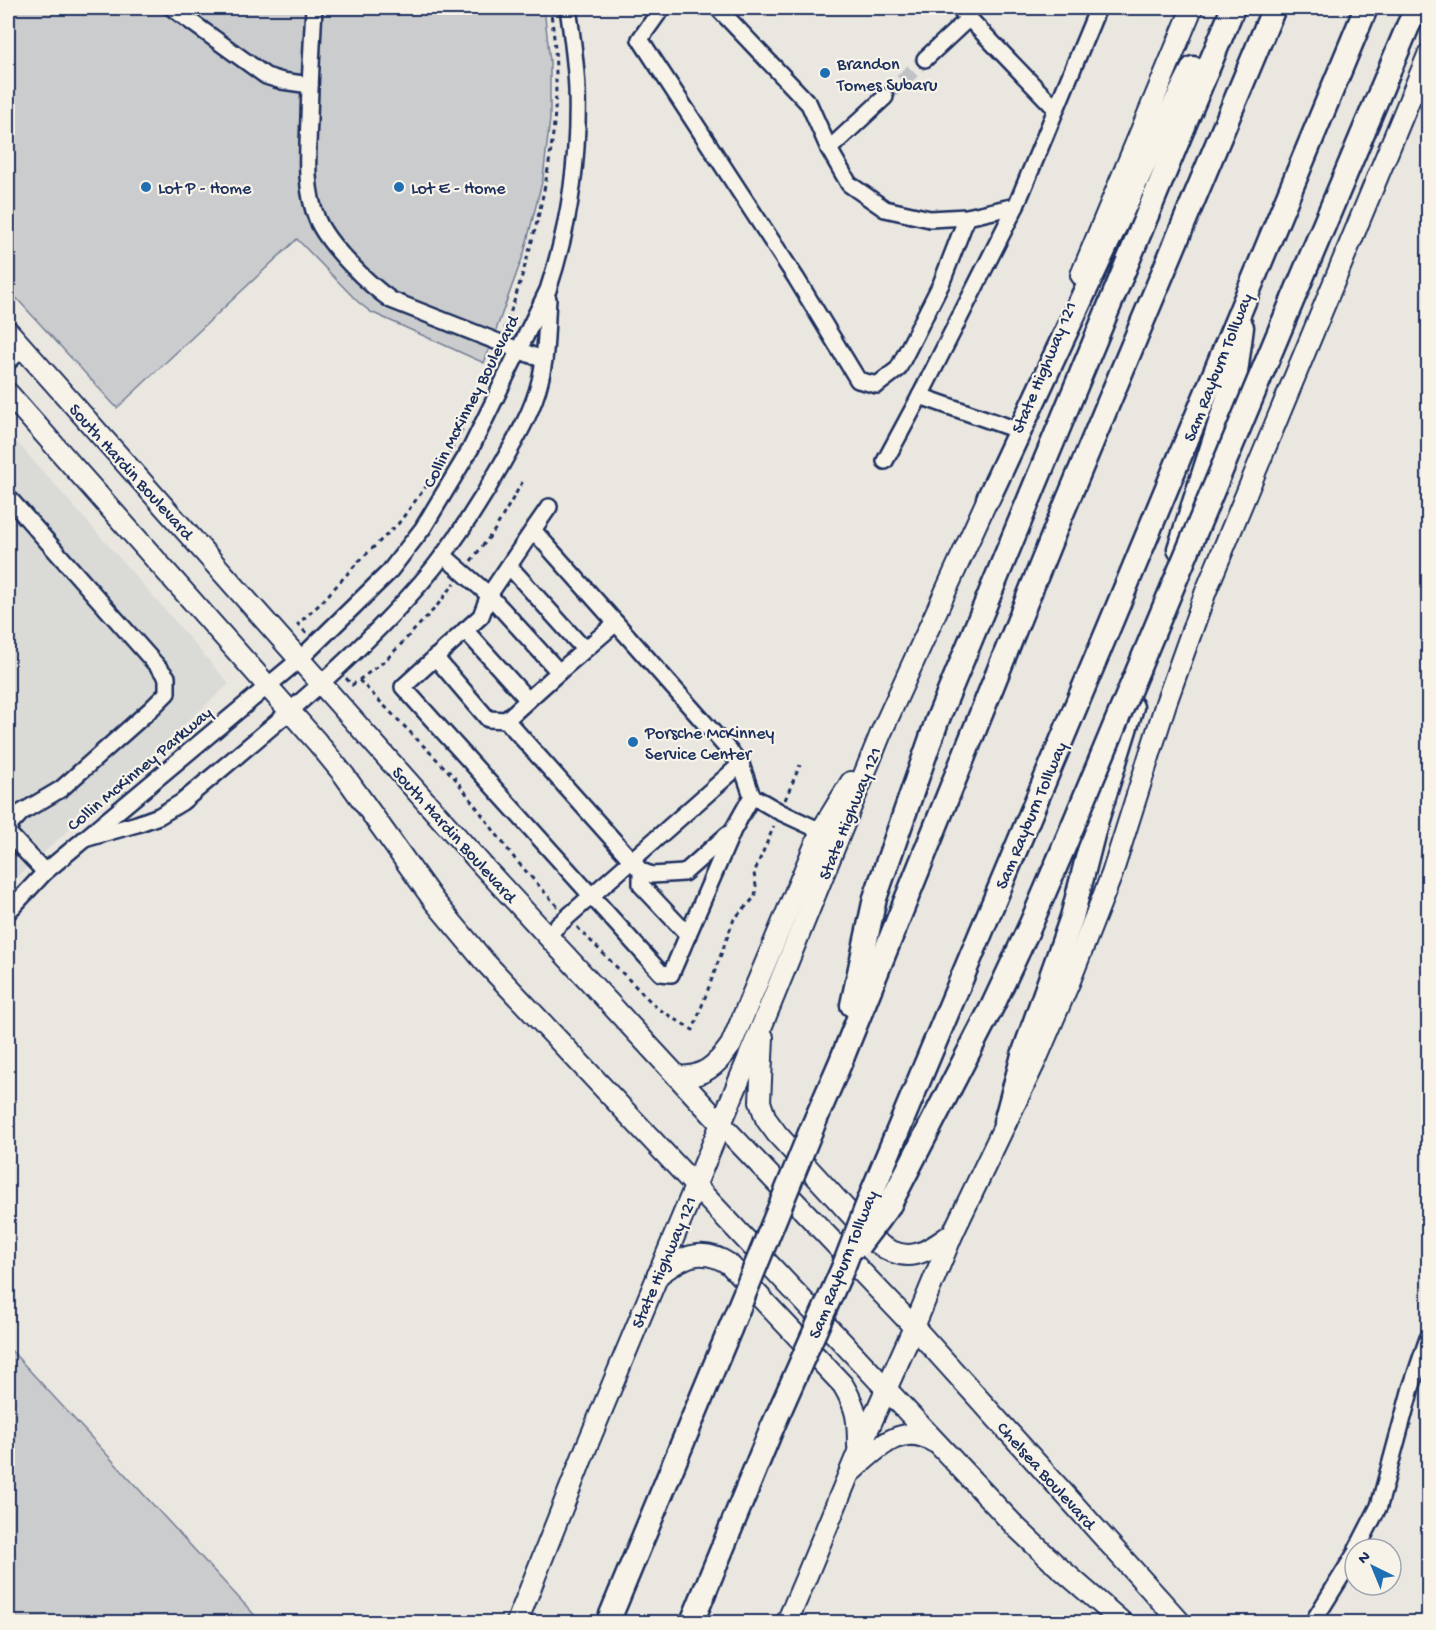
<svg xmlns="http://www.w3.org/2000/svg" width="1436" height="1630" font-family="'Gochi Hand',sans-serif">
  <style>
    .built { fill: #dadad6 }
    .green { fill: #cbcccd; stroke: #737e96; stroke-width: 1.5 }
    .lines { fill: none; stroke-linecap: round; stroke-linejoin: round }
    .minor-tunnel { stroke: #c1c2c6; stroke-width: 15; stroke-dasharray: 15 8; stroke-linecap: butt }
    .minor-casing { stroke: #1b2f5e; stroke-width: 20 }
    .major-casing { stroke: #1b2f5e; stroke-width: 24 }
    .highway-casing { stroke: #1b2f5e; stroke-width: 27 }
    .path { stroke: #1b2f5e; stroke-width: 3; stroke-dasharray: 4.5 4.5; stroke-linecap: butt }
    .minor { stroke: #f7f3e8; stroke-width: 15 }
    .major { stroke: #f7f3e8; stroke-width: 20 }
    .highway { stroke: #f7f3e8; stroke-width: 22 }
    .highway-bridge-casing { stroke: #1b2f5e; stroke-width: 27; stroke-linecap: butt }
    .highway-bridge { stroke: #f7f3e8; stroke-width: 22 }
    .poi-dot { fill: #1f6fb2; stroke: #f7f3e8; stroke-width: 2 }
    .labels { text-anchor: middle; stroke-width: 4.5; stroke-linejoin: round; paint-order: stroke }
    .poi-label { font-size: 18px; fill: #1b2f5e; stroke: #f7f3e8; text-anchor: start }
    .street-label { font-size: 18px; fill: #1b2f5e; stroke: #f7f3e8 }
  </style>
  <rect width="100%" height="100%" fill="#eae7e0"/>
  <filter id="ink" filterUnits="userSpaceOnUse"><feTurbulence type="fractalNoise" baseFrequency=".0167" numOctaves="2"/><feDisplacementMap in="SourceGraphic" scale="12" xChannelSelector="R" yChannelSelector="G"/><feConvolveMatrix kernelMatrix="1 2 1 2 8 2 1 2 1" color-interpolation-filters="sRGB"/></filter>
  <g filter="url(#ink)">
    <!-- built -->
    <path class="built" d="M8 432 154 597 229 684 8 885Z"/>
    <!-- green -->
    <g class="green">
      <path d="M8 8H544L550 62V119L543 178 524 253 484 363 371 312 358 302 297 239 117 408 8 289Z"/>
      <path d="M8 1347 261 1622H8Z"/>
    </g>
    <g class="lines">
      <!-- minor-tunnel -->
      <path class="minor-tunnel" d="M885 97 925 59"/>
      <!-- minor casing -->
      <g class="minor-casing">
        <g id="minor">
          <path d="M172 8 266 76 282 81 310 85"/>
          <path d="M314 8C312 44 310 81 309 118 308 152 304 187 317 219 328 245 368 284 391 300L544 360"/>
          <path d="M662 8 640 39 796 278 858 380 877 385 898 369 941 284 967 217"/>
          <path d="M718 8 809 104 829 149 849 184 885 209 930 219 967 217 1016 206"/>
          <path d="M959 8 1056 109"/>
          <path d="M925 59 969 18"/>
          <path d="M829 149 885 97"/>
          <path d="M8 362 23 348"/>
          <path d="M920 396 1016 206 1098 8"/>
          <path d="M885 461 920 396 1017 430"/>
          <path d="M8 497 167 677V693L151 709 61 789 22 812 8 827"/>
          <path d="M533 530 549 507"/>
          <path d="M443 555 489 595 559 672 506 720 641 871V885L688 935"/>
          <path d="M509 566 584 649"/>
          <path d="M616 623 741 764"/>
          <path d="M465 630 528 700"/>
          <path d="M435 657 488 719 506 720"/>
          <path d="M559 672 616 623 533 530 489 595 481 616 403 687 661 973 671 974 733 830 752 796"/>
          <path d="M8 833 45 872"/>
          <path d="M88 838 137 824 159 816 182 802C246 748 311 696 370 637 393 614 415 591 435 566 459 535 481 501 500 467 515 441 533 411 540 381 547 354 546 326 548 299"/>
          <path d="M641 871 652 875 684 873 728 834"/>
          <path d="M8 912 45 872 300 659 389 572 423 528 471 448 548 290C569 227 579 157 577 90 576 62 572 35 568 8"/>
          <path d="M547 935 741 764 752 796 780 812 821 831"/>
          <path d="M1357 1549 1379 1506 1411 1388 1428 1338"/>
          <path d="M1313 1622 1355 1554"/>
        </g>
      </g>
      <!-- major casing -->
      <g class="major-casing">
        <g id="major">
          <path d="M1081 275 1192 8"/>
          <path d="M8 331 482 865 721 1124 914 1327 1180 1622"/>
          <path d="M8 393 317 742 344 775 434 901 484 961 1016 1527 1054 1563 1122 1622"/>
          <path d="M763 1037 760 1102 766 1119 777 1134 876 1242C907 1266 926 1253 953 1233"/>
          <path d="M677 1076C702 1079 717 1065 731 1045L821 831 851 782"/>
          <path d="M657 1276C681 1258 700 1245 729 1264L843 1385C857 1409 858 1418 858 1446"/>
          <path d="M852 1471C876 1450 901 1421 934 1442"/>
          <path d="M517 1622 586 1448 763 1023 881 733 994 485"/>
          <path d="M787 1622 805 1580 858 1452 914 1327 953 1233 1036 1060 1069 983 1112 874 1166 703 1206 591 1428 55"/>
        </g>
      </g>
      <!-- highway casing -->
      <g class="highway-casing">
        <g id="highway">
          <path d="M1282 325 1408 26 1417 8"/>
          <path d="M988 499 1142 169 1193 68"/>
          <path d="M1179 549 1236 373 1242 327"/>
          <path d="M852 1005 875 898 937 721 1233 8"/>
          <path d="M1005 1122 1023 1055 1072 917 1096 823 1132 707"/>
          <path d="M812 1128 841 1061 1056 528 1274 8"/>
          <path d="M873 1190 1112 620 1366 8"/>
          <path d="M890 1204 993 1005 1030 926 1064 847"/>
          <path d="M608 1622 730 1329"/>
          <path d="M692 1622 772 1428"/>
        </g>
      </g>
      <!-- path -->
      <g class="path">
        <path d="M505 329C540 224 569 118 550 8"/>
        <path d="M484 385 496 355"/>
        <path d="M447 457 464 426"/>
        <path d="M471 561 494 531 523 481"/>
        <path d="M306 633 298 624 321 603 357 563 398 524 442 465"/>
        <path d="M346 678 352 685 359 680 454 777 515 859 558 907"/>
        <path d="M359 680 386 660 436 607 455 583"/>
        <path d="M785 800 800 765"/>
        <path d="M577 927 657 1008 693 1030 734 919 755 897 756 886 754 873 774 826"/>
      </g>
      <!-- minor -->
      <use href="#minor" class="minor"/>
      <!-- major -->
      <use href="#major" class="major"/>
      <!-- highway -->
      <use href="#highway" class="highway"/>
      <!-- highway-bridge casing -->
      <g class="highway-bridge-casing">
        <g id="highway-bridge">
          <path d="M1064 847 1282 325"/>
          <path d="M859 1245 890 1204"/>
          <path d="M730 1329 812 1128"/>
          <path d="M772 1428 843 1268 873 1190"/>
        </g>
      </g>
      <!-- highway-bridge -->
      <use href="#highway-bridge" class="highway-bridge"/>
    </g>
  </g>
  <!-- markers -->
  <g class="poi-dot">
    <circle cx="825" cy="73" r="6"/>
    <circle cx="146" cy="187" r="6"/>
    <circle cx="399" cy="187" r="6"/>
    <circle cx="633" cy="742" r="6"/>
  </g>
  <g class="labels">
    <!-- poi labels -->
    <g class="poi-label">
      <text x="837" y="69">Brandon<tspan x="837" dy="21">Tomes Subaru</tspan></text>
      <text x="158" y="193">Lot P - Home</text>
      <text x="411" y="193">Lot E - Home</text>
      <text x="645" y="738">Porsche McKinney<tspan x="645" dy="21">Service Center</tspan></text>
    </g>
    <!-- street labels -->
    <g class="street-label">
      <text transform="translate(1043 367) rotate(-67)" y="6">State Highway 121</text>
      <text transform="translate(1217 367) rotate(-68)" y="6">Sam Rayburn Tollway</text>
      <text transform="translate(470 401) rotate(-63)" y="6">Collin McKinney Boulevard</text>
      <text transform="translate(132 471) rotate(48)" y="6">South Hardin Boulevard</text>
      <text transform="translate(139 768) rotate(-40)" y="6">Collin McKinney Parkway</text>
      <text transform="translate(849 813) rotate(-68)" y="6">State Highway 121</text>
      <text transform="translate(1030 815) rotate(-67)" y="6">Sam Rayburn Tollway</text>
      <text transform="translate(455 834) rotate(48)" y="6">South Hardin Boulevard</text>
      <text transform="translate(663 1262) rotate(-67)" y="6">State Highway 121</text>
      <text transform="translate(842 1264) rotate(-68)" y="6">Sam Rayburn Tollway</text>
      <text transform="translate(1047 1475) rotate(48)" y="6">Chelsea Boulevard</text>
    </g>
  </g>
  <!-- margin -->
  <rect width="1436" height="1630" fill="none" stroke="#f7f3e8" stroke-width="30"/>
  <rect x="15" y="15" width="1406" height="1600" fill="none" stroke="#1b2f5e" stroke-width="2" filter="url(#ink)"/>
  <!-- north arrow -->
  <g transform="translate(1373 1567) rotate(317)"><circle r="28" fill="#f7f3e8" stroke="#9fa5b1" stroke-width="1.5"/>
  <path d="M0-4.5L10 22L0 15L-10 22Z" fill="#1f6fb2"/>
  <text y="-9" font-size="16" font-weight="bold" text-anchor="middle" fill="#1b2f5e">N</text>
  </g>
</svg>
